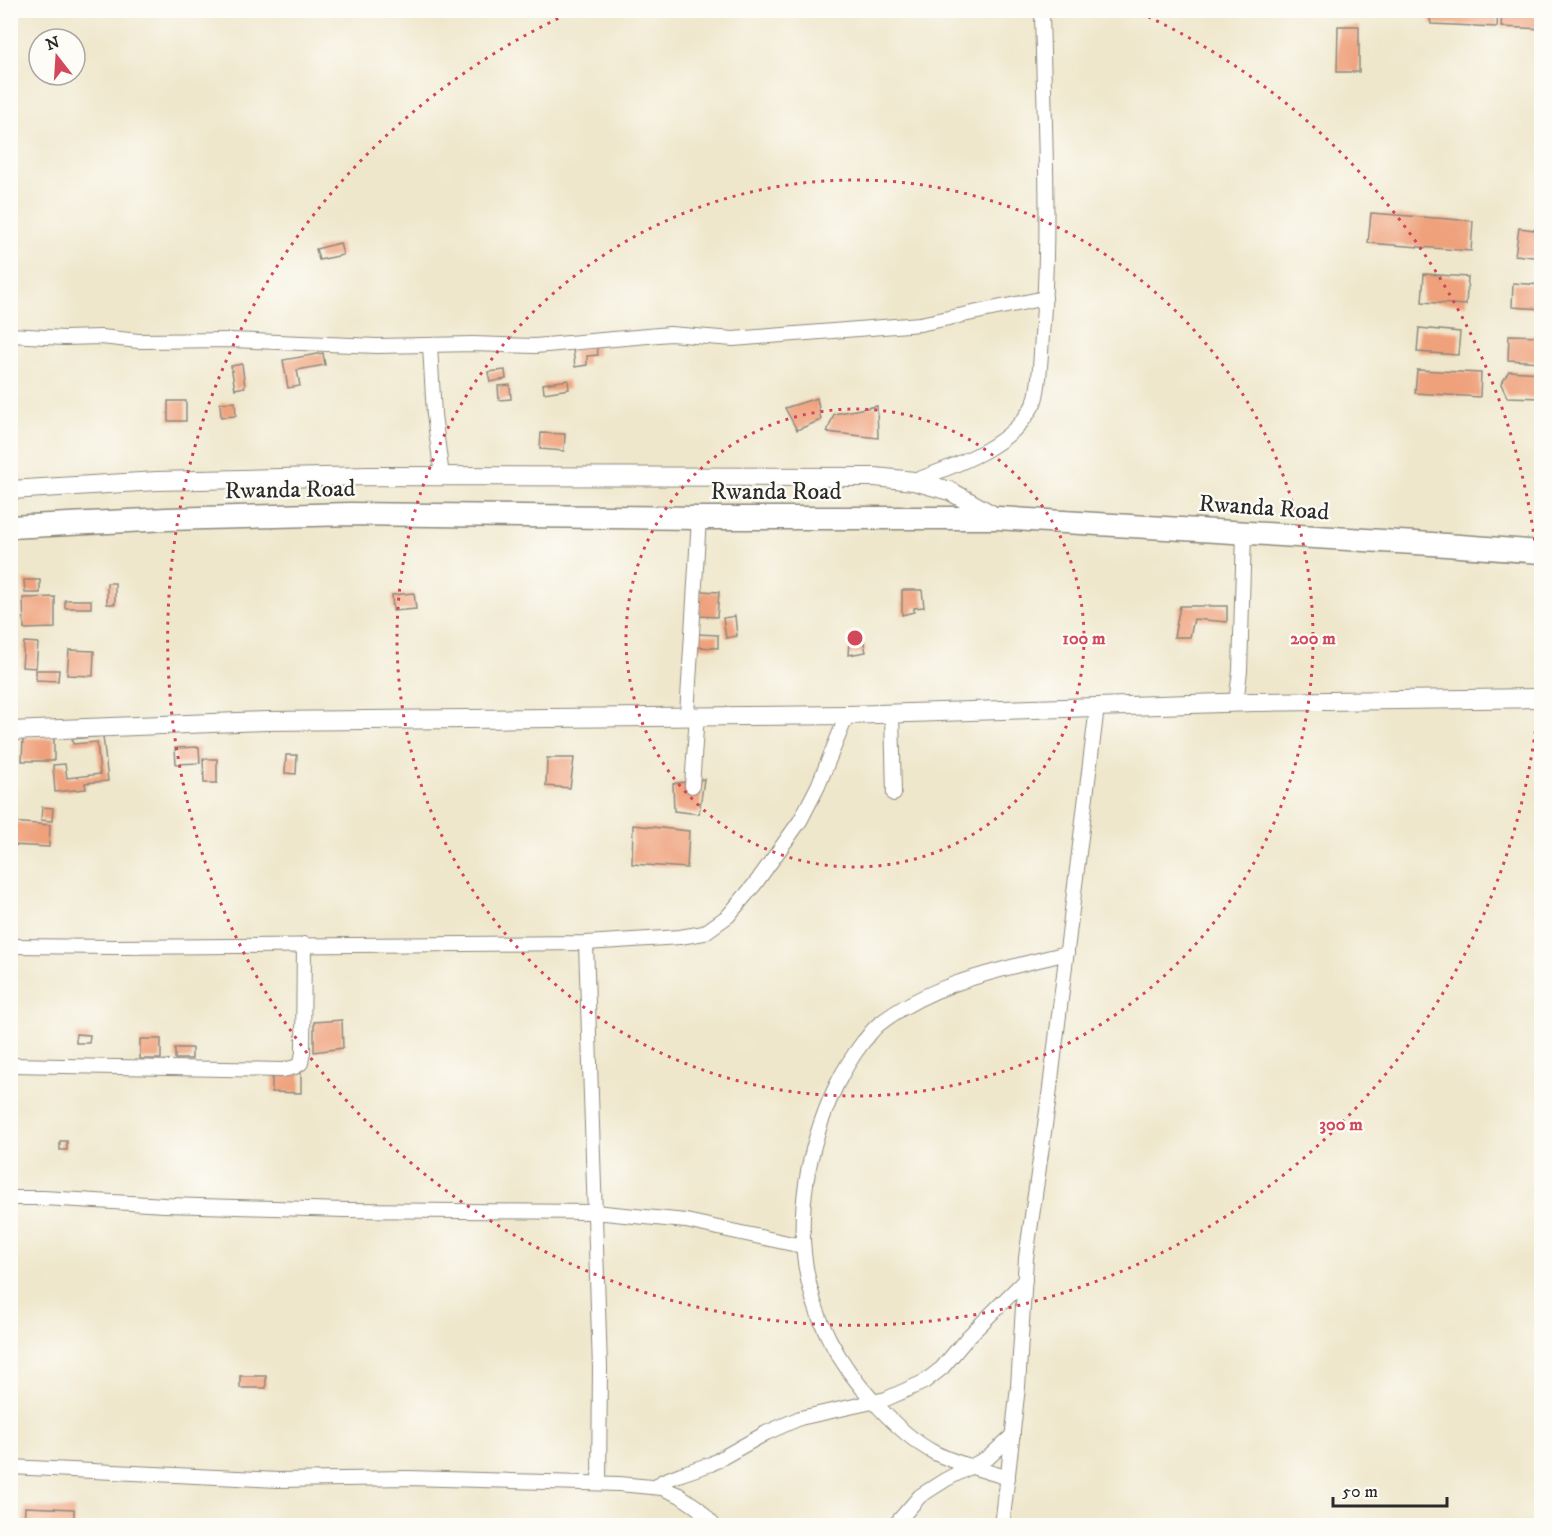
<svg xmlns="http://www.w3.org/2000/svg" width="1552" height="1536" font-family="'IM FELL DW Pica',serif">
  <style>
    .building { fill: #efa17c }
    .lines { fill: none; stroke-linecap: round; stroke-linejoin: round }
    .minor-casing { stroke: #8d897c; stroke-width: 16 }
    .tertiary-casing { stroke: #8d897c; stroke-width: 20 }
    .trunk-casing { stroke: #8d897c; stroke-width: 25 }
    .minor { stroke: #fff; stroke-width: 14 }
    .tertiary { stroke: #fff; stroke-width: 18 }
    .trunk { stroke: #fff; stroke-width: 22 }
    .ring { fill: none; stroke: #d1495b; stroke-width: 3; stroke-dasharray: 3 6 }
    .labels { text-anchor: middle; stroke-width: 4.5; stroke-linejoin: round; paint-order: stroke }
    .street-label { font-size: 24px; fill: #2b2b2b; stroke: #fdfcf7 }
    .centre { fill: #d1495b; stroke: #fdfcf7; stroke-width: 3 }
    .ring-label { font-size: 18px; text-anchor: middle; font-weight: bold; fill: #d1495b; stroke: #fdfcf7; stroke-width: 4.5; stroke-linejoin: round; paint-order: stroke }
  </style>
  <rect width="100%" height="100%" fill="#fdfcf7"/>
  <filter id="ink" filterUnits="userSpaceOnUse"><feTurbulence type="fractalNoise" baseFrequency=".0167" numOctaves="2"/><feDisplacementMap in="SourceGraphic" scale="12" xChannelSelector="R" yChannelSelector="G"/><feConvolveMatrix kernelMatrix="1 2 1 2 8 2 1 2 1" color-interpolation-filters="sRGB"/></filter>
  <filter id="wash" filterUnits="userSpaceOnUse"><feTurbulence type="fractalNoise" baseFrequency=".008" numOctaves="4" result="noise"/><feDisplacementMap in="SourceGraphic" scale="24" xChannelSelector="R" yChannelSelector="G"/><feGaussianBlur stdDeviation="1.35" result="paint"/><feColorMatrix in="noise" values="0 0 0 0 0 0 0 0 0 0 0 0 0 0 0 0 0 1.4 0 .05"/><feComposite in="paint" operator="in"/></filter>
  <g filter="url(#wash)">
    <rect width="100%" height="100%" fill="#efe7cc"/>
    <g id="blocks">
      <!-- building -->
      <g class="building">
        <path d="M1428 10H1498L1497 27 1431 24Z"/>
        <path d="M1502 10H1542V29L1501 27Z"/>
        <path d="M1338 26H1359V72H1337Z"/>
        <path d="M1371 213 1473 221 1471 251 1368 243Z"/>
        <path d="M1519 228 1542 231V258L1515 255Z"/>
        <path d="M340 243 343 255 319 260 316 249Z"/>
        <path d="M1424 274 1468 277 1466 305 1422 302Z"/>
        <path d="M1513 283 1542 285V309L1512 307Z"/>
        <path d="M1419 328 1460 332 1458 355 1417 352Z"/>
        <path d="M1509 335 1542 336V362L1508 360Z"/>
        <path d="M597 346 598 355 587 356V365L575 367 573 349Z"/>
        <path d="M323 353 325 365 297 370 300 386 288 388 283 360Z"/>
        <path d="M242 364 245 387 235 389 231 366Z"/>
        <path d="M505 370 506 379 490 382 488 372Z"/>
        <path d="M1417 370 1481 373 1480 397 1415 393Z"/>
        <path d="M1509 371 1542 373V398L1507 397 1501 384Z"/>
        <path d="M568 380 569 389 544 393 543 384Z"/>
        <path d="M510 385 511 399 499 400 498 386Z"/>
        <path d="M817 398 821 420 797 430 785 408Z"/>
        <rect x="168" y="401" width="18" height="20"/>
        <path d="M235 402 236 416 221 417 220 403Z"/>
        <path d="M877 406 878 438 827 432 834 414Z"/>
        <path d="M541 433 565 434 564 451 540 449Z"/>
        <path d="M24 580H40V593H25Z"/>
        <rect x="107" y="583" width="8" height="21"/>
        <path d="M902 590H922L924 607 914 608V612L902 615Z"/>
        <path d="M701 591 719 592 717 617 699 616Z"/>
        <path d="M414 593 416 609 393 611 392 595Z"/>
        <path d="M55 597V628L24 629 23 598Z"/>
        <rect x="65" y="600" width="26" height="8"/>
        <path d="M1180 606H1227V622L1194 619 1190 637H1174Z"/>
        <path d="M735 616 737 636 726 638 723 618Z"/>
        <path d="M697 634 718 635V648L696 647Z"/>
        <path d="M863 639 866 652 848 655 849 643Z"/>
        <path d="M24 642 38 643 36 668 22 667Z"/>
        <path d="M69 650 94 651 93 676 67 675Z"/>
        <path d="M36 670H59L58 681 36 680Z"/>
        <path d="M103 736 108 781 85 783 86 789 55 792 53 765 65 764 67 778 100 774 97 742 73 744 72 739Z"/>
        <path d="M23 738H54V761H22Z"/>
        <path d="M199 747 200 763 176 764 175 748Z"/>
        <path d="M286 755H297L296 774 285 773Z"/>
        <path d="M547 758H574L570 788 546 786Z"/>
        <path d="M203 759H217V783H204Z"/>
        <path d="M704 779 699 814 674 811 673 784Z"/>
        <path d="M42 807 53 808 52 821 41 820Z"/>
        <path d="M10 822 50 825 49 847 10 845Z"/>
        <path d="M633 825 689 831 687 868 632 864Z"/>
        <path d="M342 1020 343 1048 314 1052V1022Z"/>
        <path d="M76 1034 90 1035 89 1043H76Z"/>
        <rect x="140" y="1039" width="21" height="20"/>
        <rect x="175" y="1048" width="17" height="11"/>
        <path d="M272 1073H301V1093L272 1092Z"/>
        <rect x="60" y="1141" width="7" height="9"/>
        <rect x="240" y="1376" width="26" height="12"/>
        <path d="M25 1507 74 1509V1526H24Z"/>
      </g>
    </g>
  </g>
  <g filter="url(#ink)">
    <use href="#blocks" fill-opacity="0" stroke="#8d897c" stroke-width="1.5"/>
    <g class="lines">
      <!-- minor casing -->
      <g class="minor-casing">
        <g id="minor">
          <path d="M10 335 64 338 101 337 139 341 230 340 377 346 473 344 535 346 670 334 733 339 920 324 1045 298"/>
          <path d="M430 346 434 415 442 476"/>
          <path d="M914 481C956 465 1013 447 1034 403 1040 391 1041 350 1042 335 1051 227 1044 119 1042 10"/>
          <path d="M1236 703 1240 671 1244 533"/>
          <path d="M892 714 894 794"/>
          <path d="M687 715 699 518"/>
          <path d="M692 786 697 715"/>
          <path d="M586 943 600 1368 599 1483"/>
          <path d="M10 946 116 947 586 943 680 937 704 933 728 916 755 884 800 821 818 786 847 715"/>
          <path d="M10 1065 283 1070 295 1067 301 1063 303 1052 304 944"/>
          <path d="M10 1198H43L165 1205 345 1210 594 1212 686 1221 802 1246"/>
          <path d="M10 1467 278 1480 408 1478 619 1484 662 1488 679 1495 698 1508 714 1526"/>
          <path d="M1008 1478C984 1470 957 1464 935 1453 912 1441 893 1423 876 1404 803 1327 787 1236 817 1135 828 1100 841 1071 863 1042 868 1037 872 1030 878 1025 932 982 1001 970 1067 953"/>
          <path d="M656 1487 663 1481 681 1474 711 1464 766 1433 800 1418 886 1399 924 1382 942 1368 968 1337 1025 1280"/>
          <path d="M894 1526 920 1496 945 1480 989 1457 1013 1435"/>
          <path d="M1002 1526 1018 1387 1026 1258 1048 1104 1097 707"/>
        </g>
      </g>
      <!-- tertiary casing -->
      <g class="tertiary-casing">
        <g id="tertiary">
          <path d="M10 490 157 481 368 476 875 477 914 481 950 491 998 518"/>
          <path d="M10 731 266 721 847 715 1254 702 1542 698"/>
        </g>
      </g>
      <!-- trunk casing -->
      <g class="trunk-casing">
        <path id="trunk" d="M10 527 167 519 350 514 699 518H998L1432 544 1542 552"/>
      </g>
      <!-- minor -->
      <use href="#minor" class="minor"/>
      <!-- tertiary -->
      <use href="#tertiary" class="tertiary"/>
      <!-- trunk -->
      <use href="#trunk" class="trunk"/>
    </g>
  </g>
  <!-- distance rings -->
  <g class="ring">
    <circle cx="855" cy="638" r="229"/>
    <circle cx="855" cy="638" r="458"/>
    <path d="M1541 668A687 687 0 1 1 570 13M1140 13A687 687 0 0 1 1541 608"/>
  </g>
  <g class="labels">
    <!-- street labels -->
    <g class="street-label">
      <text transform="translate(290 489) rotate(-1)" y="8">Rwanda Road</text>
      <text x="776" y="499">Rwanda Road</text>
      <text transform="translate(1264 507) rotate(4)" y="8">Rwanda Road</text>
    </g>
  </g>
  <circle cx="855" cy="638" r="9" class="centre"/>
  <g class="ring-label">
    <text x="1084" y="644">100 m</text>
    <text x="1313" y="644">200 m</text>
    <text x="1341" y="1130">300 m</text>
  </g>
  <!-- margin -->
  <rect width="1552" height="1536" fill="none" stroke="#fdfcf7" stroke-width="36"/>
  <!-- north arrow -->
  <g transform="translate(57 57) rotate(343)"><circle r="28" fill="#fdfcf7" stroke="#a9a8a5" stroke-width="1.5"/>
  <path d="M0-4.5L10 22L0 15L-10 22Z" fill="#d1495b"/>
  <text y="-9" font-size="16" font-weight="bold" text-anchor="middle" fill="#2b2b2b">N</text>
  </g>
  <!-- scale -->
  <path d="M1333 1497v9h114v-9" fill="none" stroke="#2b2b2b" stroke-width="3"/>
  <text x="1342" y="1497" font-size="18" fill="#2b2b2b" stroke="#fdfcf7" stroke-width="4.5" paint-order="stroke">50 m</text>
</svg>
